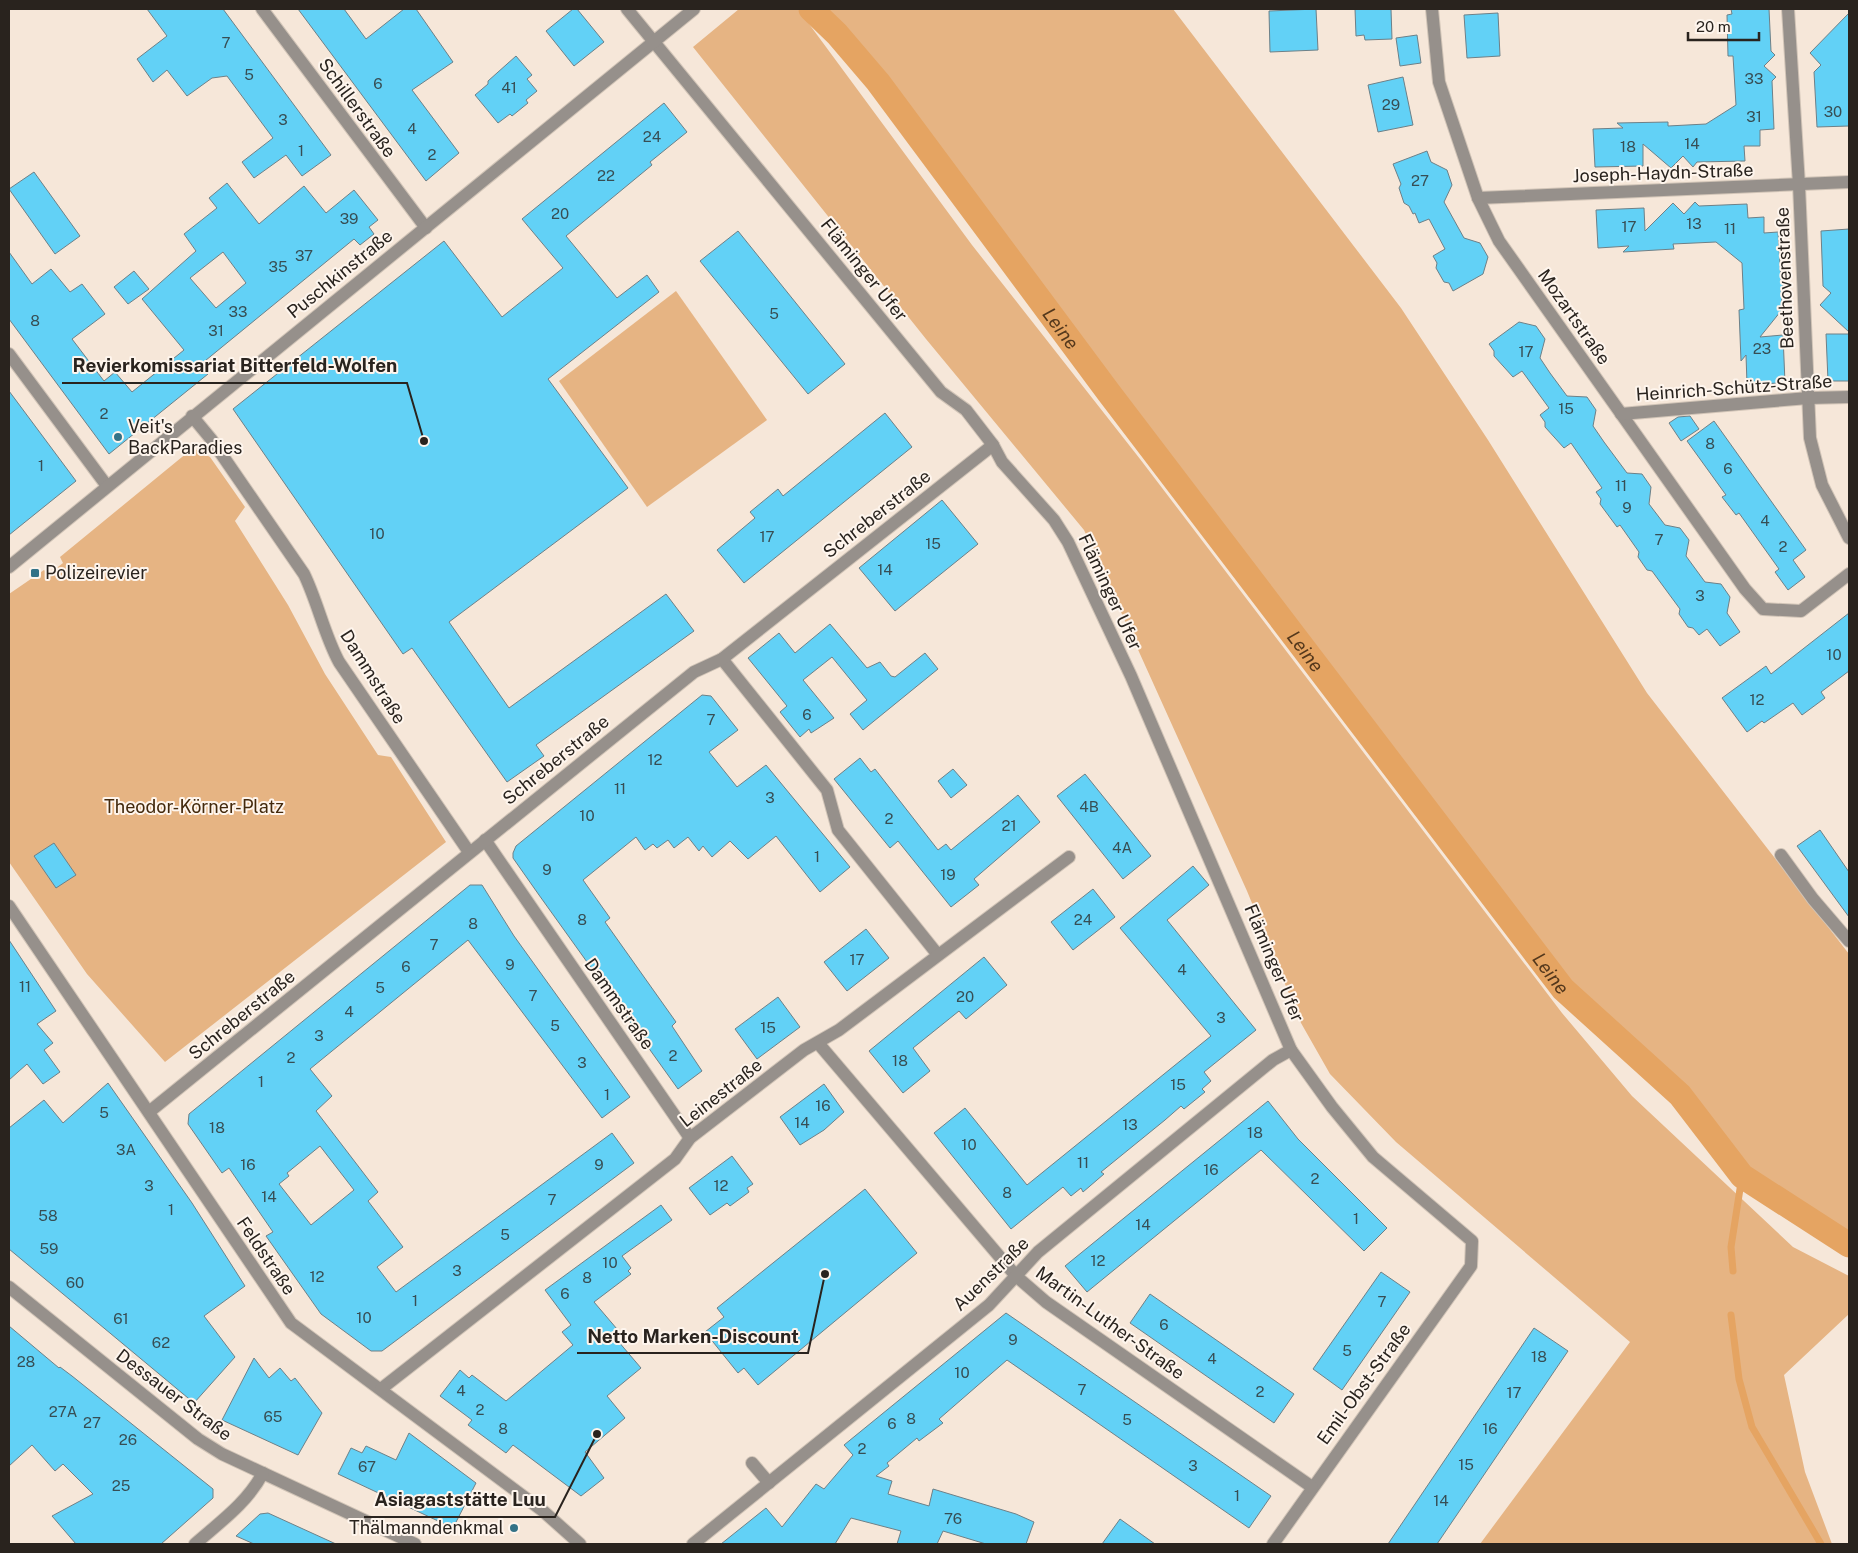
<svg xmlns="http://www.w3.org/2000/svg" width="1858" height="1553" font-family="'Public Sans',sans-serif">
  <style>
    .green { fill: #e6b483 }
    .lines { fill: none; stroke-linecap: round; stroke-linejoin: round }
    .stream { stroke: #e5a462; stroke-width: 7 }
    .canal { stroke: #e5a462; stroke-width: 25 }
    .building { fill: #62d1f6; stroke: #6e8087; fill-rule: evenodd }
    .minor-casing { stroke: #d1c4b7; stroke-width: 14 }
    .minor { stroke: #96908b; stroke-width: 12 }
    .poi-dot { fill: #337287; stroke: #fef5ed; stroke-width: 2 }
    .labels { text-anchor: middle; stroke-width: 4; stroke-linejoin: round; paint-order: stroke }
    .number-label { font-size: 15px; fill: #374e54 }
    .street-label { font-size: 18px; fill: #29231e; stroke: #fef5ed }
    .poi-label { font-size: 18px; fill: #29231e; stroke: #fef5ed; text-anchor: start }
    .park-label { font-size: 18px; fill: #43290c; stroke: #fef5ed }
    .water-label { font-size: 19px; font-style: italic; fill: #54381c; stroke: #fef5ed }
    .leader { fill: none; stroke: #29231e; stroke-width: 2 }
    .callout-dot { fill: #29231e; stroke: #fef5ed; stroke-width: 2 }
    .callout-label { font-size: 19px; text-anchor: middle; font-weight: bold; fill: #29231e; stroke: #fef5ed; stroke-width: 4; stroke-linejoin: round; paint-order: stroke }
  </style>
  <rect width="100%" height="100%" fill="#f6e7d9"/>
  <!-- green -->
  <g class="green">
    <path d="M739 9H798L972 245 1140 459 1562 1013 1632 1096 1793 1247 1849 1276V1314L1784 1375 1805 1472 1832 1544H1480L1630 1342 1396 1142 1330 1074 1301 1023 1247 891 1084 530 926 339 693 47Z"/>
    <path d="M819 9H1173L1401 308 1488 440 1647 693 1849 954V1244L1742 1176 1680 1095 1563 989Z"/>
    <path d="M676 291 767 420 647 507 559 381Z"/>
    <path d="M193 448 210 457 245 507 235 521 288 605 325 674 378 755 391 757 446 842 165 1062 87 974 9 862V594L44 570 49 574 63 563 60 557Z"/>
  </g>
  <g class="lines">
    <!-- stream -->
    <g class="stream">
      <path d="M1733 1271 1731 1247 1742 1176"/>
      <path d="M1731 1315 1739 1379 1752 1427 1821 1544"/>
    </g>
    <!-- canal -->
    <path class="canal" id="s1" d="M811 9 837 34 878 82 1109 393 1563 989 1680 1095 1742 1176 1849 1245"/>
  </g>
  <!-- building -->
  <g class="building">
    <path d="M147 9H223L331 155 302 176 286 155 254 178 242 162 273 138 227 76 212 78 187 96 167 70 153 82 137 59 167 36Z"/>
    <path d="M298 9H344L366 39 404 9H416L453 62 412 90 459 153 426 181Z"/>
    <path d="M573 9H577L604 42 574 66 546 31Z"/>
    <path d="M1316 9 1318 50 1270 52 1269 11Z"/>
    <path d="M1355 9H1391L1392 39 1365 40 1364 35 1356 36Z"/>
    <path d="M1731 9H1769L1771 51 1775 55 1764 66 1776 77 1772 81 1774 129 1760 130V146H1744L1745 161 1697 162 1693 167 1683 156 1671 168 1643 144V166L1595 167 1593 129 1623 128 1617 123 1668 122V126L1706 124 1736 105 1733 56H1728L1727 15 1732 14Z"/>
    <path d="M1498 13 1500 56 1467 58 1464 15Z"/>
    <path d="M1849 13V126L1817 127 1814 72 1821 65 1810 53Z"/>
    <path d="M1417 35 1421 63 1400 66 1396 38Z"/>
    <path d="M516 56 532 75 527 79 537 91 526 100 528 103 512 116 510 114 498 123 475 95 488 84V81Z"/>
    <path d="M1403 77 1413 125 1378 132 1368 85Z"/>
    <path d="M664 103 687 132 650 162 652 165 566 236 617 298 647 275 659 292 548 379 628 488 449 622 509 708 666 594 694 631 536 745 544 756 507 782 412 648 403 654 233 409 444 241 502 317 563 268 522 219Z"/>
    <path d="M1427 151 1431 162 1447 170 1452 185 1444 202 1464 238 1480 243 1488 257 1483 274 1453 291 1449 283 1444 282 1436 268 1437 263 1433 256 1445 249 1429 219 1419 223 1415 213 1413 214 1409 206 1404 203 1399 188 1401 184 1393 164Z"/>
    <path d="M34 172 80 236 55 254 9 189Z"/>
    <path d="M227 183 259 224 304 186 326 213 354 190 378 220 369 227 374 234 360 245 354 239 200 365 208 374 109 454 9 319V252L32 284 51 269 70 292 82 284 105 314 72 339 104 381 115 372 132 392 184 350 142 299 196 251 184 234 217 208 209 198ZM223 252 246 283 216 308 190 278Z"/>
    <path d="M1695 202 1699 206 1747 204 1748 218 1764 217V233L1778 232 1781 280 1784 284 1781 288 1782 303 1785 306 1760 337 1783 335 1785 383 1747 384 1746 355 1741 361 1739 310 1744 309 1742 263 1716 242 1673 244 1674 249 1623 252 1629 246 1598 248 1596 210 1644 208 1645 231 1673 203 1684 214Z"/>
    <path d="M1849 229V332L1820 305 1831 293 1823 286 1821 231Z"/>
    <path d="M738 231 845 364 808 394 700 261Z"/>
    <path d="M134 271 149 289 128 304 114 287Z"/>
    <path d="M1519 322 1536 326 1545 339 1540 358 1550 373 1567 396 1587 397 1596 410 1593 426 1604 442 1627 473 1642 474 1651 487 1649 504 1665 525 1680 528 1689 540 1686 556 1705 582 1721 584 1730 597 1727 613 1740 632 1720 646 1707 629 1699 635 1693 628 1688 627 1679 614 1680 609 1652 571 1647 570 1638 557 1639 552 1620 525 1617 527 1600 504 1601 499 1596 492 1602 488 1571 443 1564 448 1545 427V422L1540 415 1549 408 1522 371 1513 377 1494 356V351L1489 344Z"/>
    <path d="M1826 334H1849V381H1828Z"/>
    <path d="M9 391 76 481 9 535Z"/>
    <path d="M885 413 912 447 744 583 717 550 755 518 750 512 778 489 783 496Z"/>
    <path d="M1690 416 1699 429 1681 441 1669 423 1678 417Z"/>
    <path d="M1714 421 1806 550 1793 560 1805 577 1788 590 1775 572 1779 569 1739 513 1736 515 1722 497 1726 495 1687 441Z"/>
    <path d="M942 500 978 544 895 611 859 568Z"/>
    <path d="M1849 613V671L1821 692 1825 698 1802 715 1793 703 1764 723 1762 721 1747 732 1722 698 1766 666 1771 674Z"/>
    <path d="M830 624 867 668 880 662 891 676 895 677 925 653 938 669 863 730 850 714 867 700 832 657 803 680 834 718 811 733 809 729 800 737 780 712 787 706 748 658 779 633 795 653Z"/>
    <path d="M702 695 711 696 738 730 709 752 737 787 766 765 850 867 820 892 776 836 748 859 730 841 712 857 703 846 699 851 688 837 674 848 668 840 657 848 653 844 645 850 636 837 583 880 610 918 605 922 676 1022 672 1026 702 1071 678 1089 539 895 513 858V853L516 846Z"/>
    <path d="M860 758 871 772 875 769 938 850 946 844 951 850 1018 795 1040 822 974 879 979 885 951 907 898 841 890 848 834 779Z"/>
    <path d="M953 769 967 785 951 798 938 781Z"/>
    <path d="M1085 774 1151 856 1123 879 1057 796Z"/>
    <path d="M1820 830 1849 872V917L1797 846Z"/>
    <path d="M54 843 76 875 56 888 34 856Z"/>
    <path d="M1193 866 1209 885 1167 920 1256 1030 1204 1072 1211 1081 1202 1089 1205 1092 1184 1109 1181 1106 1165 1120 1101 1172 1104 1174 1083 1192 1081 1188 1071 1196 1063 1187 1011 1229 934 1133 965 1108 1027 1185 1211 1036 1120 928Z"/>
    <path d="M470 885H482L514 936 630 1097 602 1118 468 940 310 1069 332 1096 316 1111 378 1192 368 1201 403 1247 377 1267 396 1292 612 1133 634 1163 382 1351H371L321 1314 266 1236 273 1232 229 1168 222 1173 188 1124 189 1114ZM320 1146 354 1190 311 1225 279 1184 289 1176 287 1173Z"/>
    <path d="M1093 889 1115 917 1073 950 1051 922Z"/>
    <path d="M866 929 889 958 847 991 824 962Z"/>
    <path d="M9 940 56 1011 37 1024 53 1043 44 1050 60 1072 43 1084 27 1064 9 1080Z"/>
    <path d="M984 957 1007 985 966 1019 959 1011 913 1048 930 1071 903 1093 869 1051Z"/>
    <path d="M778 997 800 1027 757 1059 735 1029Z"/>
    <path d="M108 1083 192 1203 245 1286 204 1316 235 1357 194 1403 9 1249V1128L44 1100 63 1123Z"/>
    <path d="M824 1084 844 1112 824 1130 800 1145 780 1117Z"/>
    <path d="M1268 1101 1298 1139 1387 1228 1364 1251 1261 1150 1087 1292 1065 1266Z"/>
    <path d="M732 1156 753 1184 747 1188 749 1192 730 1206 727 1203 710 1215 689 1188Z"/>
    <path d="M865 1189 917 1253 758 1385 744 1368 738 1373 705 1332 724 1317 717 1308Z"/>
    <path d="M661 1205 672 1220 622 1256 631 1268 628 1271 631 1274 594 1302 617 1329 612 1334 641 1368 607 1396 625 1418 585 1452 604 1478 581 1496 513 1445 506 1453 468 1425 472 1420 440 1396 460 1370 469 1378 472 1375 506 1401 573 1345 562 1332 571 1325 545 1290Z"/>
    <path d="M1381 1272 1410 1292 1342 1390 1313 1369Z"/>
    <path d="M1150 1294 1294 1394 1274 1423 1130 1323Z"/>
    <path d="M1006 1313 1271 1496 1249 1528 1007 1360 939 1419 943 1423 919 1441 917 1438 887 1463 889 1466 876 1476 892 1481 888 1494 929 1506 933 1489 1016 1514 1034 1522 1026 1544H986L943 1531 937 1544H897L901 1531 851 1518 835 1544H721L766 1508 782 1527 816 1484 824 1489 853 1455 844 1445Z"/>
    <path d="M9 1326 59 1368 60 1367 72 1376 213 1489V1498L161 1544H76L52 1516 93 1494 63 1464 55 1471 32 1445 9 1466Z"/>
    <path d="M1534 1328 1568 1351 1437 1544H1388Z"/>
    <path d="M254 1358 269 1378 280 1368 291 1381 295 1378 322 1413 298 1455 222 1420Z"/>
    <path d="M409 1433 476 1483 453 1528 338 1474 351 1448 362 1453 366 1446 396 1460Z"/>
    <path d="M268 1513 336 1544H254L236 1536 260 1514Z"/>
    <path d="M1120 1519 1155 1544H1102Z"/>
  </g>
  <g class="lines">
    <!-- minor casing -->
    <g class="minor-casing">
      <g id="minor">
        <path d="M262 9 426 228"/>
        <path d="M627 9 941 392 966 410 993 445 1002 462 1054 520 1068 542 1131 676 1291 1050 1332 1107 1373 1157 1472 1241 1471 1266 1273 1544"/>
        <path d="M1432 9 1439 82 1478 198 1499 241 1745 589 1763 609 1801 611 1849 574"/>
        <path d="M1788 9 1799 185 1810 438 1822 485 1849 538"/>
        <path d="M1478 198 1849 182"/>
        <path d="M9 354 107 486"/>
        <path d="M1621 414 1808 398 1849 397"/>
        <path d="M192 416 211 439 304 574C318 603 324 634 339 662L469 852"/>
        <path d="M9 567 694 9"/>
        <path d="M722 659 827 790 838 830 938 955"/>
        <path d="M485 840 690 1138"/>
        <path d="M1781 855 1813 899 1849 941"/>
        <path d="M9 906 291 1323 543 1511 580 1544"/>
        <path d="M818 1043 1016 1276 1046 1302 1312 1487"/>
        <path d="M149 1112 694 672 722 659 993 445"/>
        <path d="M9 1287 198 1439 222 1454 415 1544"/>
        <path d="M381 1389 675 1159 690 1138 804 1050 839 1030 1069 857"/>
        <path d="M752 1463 769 1483"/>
        <path d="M195 1544C220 1522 247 1503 263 1473"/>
        <path d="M693 1544 989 1305 1038 1252 1273 1060 1291 1050"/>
      </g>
    </g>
    <!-- minor -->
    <use href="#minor" class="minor"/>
  </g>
  <!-- markers -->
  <g class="poi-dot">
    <circle cx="118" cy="437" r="5"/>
    <rect x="30" y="568" width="10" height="10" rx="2.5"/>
    <circle cx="514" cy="1528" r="5"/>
  </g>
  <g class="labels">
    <!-- number labels -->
    <g class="number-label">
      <text x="226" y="48">7</text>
      <text x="249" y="80">5</text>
      <text x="1754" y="84">33</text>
      <text x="378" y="89">6</text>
      <text x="509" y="93">41</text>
      <text x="1391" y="110">29</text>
      <text x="1833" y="117">30</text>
      <text x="1754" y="122">31</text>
      <text x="283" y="125">3</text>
      <text x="412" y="134">4</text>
      <text x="652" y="142">24</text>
      <text x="1692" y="149">14</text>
      <text x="1628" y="152">18</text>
      <text x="301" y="156">1</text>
      <text x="432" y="160">2</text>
      <text x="606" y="181">22</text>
      <text x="1420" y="186">27</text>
      <text x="560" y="219">20</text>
      <text x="349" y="224">39</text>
      <text x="1694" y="229">13</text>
      <text x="1629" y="232">17</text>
      <text x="1730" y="234">11</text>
      <text x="304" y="261">37</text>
      <text x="278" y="272">35</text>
      <text x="238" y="317">33</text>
      <text x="774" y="319">5</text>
      <text x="35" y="326">8</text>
      <text x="216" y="336">31</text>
      <text x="1762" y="354">23</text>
      <text x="1526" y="357">17</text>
      <text x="1566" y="414">15</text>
      <text x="104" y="419">2</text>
      <text x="1710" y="449">8</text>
      <text x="41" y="471">1</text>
      <text x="1728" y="474">6</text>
      <text x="1621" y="491">11</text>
      <text x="1627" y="513">9</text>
      <text x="1765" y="526">4</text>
      <text x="377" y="539">10</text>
      <text x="767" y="542">17</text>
      <text x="1659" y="545">7</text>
      <text x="933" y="549">15</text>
      <text x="1783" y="552">2</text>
      <text x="885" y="575">14</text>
      <text x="1700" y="601">3</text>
      <text x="1834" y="660">10</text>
      <text x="1757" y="705">12</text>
      <text x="807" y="720">6</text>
      <text x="711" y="725">7</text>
      <text x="655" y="765">12</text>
      <text x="620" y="794">11</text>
      <text x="770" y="803">3</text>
      <text x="1089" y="812">4B</text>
      <text x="587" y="821">10</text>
      <text x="889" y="824">2</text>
      <text x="1009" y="831">21</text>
      <text x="1122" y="853">4A</text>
      <text x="817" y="862">1</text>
      <text x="547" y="875">9</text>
      <text x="948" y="880">19</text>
      <text x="582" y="925">8</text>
      <text x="1083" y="925">24</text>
      <text x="473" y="929">8</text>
      <text x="434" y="950">7</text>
      <text x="857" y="965">17</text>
      <text x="510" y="970">9</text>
      <text x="406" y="972">6</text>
      <text x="1182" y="975">4</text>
      <text x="25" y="992">11</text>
      <text x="380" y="993">5</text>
      <text x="533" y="1001">7</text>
      <text x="965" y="1002">20</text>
      <text x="349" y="1017">4</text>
      <text x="1221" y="1023">3</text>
      <text x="555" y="1031">5</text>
      <text x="768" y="1033">15</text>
      <text x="319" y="1041">3</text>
      <text x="673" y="1061">2</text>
      <text x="291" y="1063">2</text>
      <text x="900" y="1066">18</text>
      <text x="582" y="1068">3</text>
      <text x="261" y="1087">1</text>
      <text x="1178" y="1090">15</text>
      <text x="607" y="1100">1</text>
      <text x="823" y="1111">16</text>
      <text x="104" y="1118">5</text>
      <text x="802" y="1128">14</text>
      <text x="1130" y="1130">13</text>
      <text x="217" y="1133">18</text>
      <text x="1255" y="1138">18</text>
      <text x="969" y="1150">10</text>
      <text x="126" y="1155">3A</text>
      <text x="1083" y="1168">11</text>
      <text x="248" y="1170">16</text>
      <text x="599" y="1170">9</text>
      <text x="1211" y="1175">16</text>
      <text x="1315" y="1184">2</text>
      <text x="149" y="1191">3</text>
      <text x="721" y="1191">12</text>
      <text x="1007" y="1198">8</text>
      <text x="269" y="1202">14</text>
      <text x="552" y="1205">7</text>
      <text x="171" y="1215">1</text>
      <text x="48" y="1221">58</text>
      <text x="1356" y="1224">1</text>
      <text x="1143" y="1230">14</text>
      <text x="505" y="1240">5</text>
      <text x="49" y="1254">59</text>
      <text x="1098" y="1266">12</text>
      <text x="610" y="1268">10</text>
      <text x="457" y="1276">3</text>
      <text x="317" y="1282">12</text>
      <text x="587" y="1283">8</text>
      <text x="75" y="1288">60</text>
      <text x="565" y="1299">6</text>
      <text x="415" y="1306">1</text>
      <text x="1382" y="1307">7</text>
      <text x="364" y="1323">10</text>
      <text x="121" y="1324">61</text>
      <text x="1164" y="1330">6</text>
      <text x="1013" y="1345">9</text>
      <text x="161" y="1348">62</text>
      <text x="1347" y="1356">5</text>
      <text x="1539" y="1362">18</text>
      <text x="1212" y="1364">4</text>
      <text x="26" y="1367">28</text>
      <text x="962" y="1378">10</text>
      <text x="1082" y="1395">7</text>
      <text x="461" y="1396">4</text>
      <text x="1260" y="1397">2</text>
      <text x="1514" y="1398">17</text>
      <text x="480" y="1415">2</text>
      <text x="63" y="1417">27A</text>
      <text x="273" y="1422">65</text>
      <text x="911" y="1424">8</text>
      <text x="1127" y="1425">5</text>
      <text x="92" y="1428">27</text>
      <text x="892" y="1429">6</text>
      <text x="503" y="1434">8</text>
      <text x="1490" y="1434">16</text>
      <text x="128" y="1445">26</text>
      <text x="862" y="1454">2</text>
      <text x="1466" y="1470">15</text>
      <text x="1193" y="1471">3</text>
      <text x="367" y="1472">67</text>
      <text x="121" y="1491">25</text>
      <text x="1237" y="1501">1</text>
      <text x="1441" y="1506">14</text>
      <text x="953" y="1524">76</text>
    </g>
    <!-- street labels -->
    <g class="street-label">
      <text transform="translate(357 108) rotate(54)" y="6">Schillerstraße</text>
      <text transform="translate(1663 173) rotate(-2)" y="6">Joseph-Haydn-Straße</text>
      <text transform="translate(864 270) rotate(51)" y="6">Fläminger Ufer</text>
      <text transform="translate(340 274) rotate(-39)" y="6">Puschkinstraße</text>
      <text transform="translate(1785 278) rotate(-92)" y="6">Beethovenstraße</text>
      <text transform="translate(1574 317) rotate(55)" y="6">Mozartstraße</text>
      <text transform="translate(1734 388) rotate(-4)" y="6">Heinrich-Schütz-Straße</text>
      <text transform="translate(877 514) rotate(-38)" y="6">Schreberstraße</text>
      <text transform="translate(1110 592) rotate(65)" y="6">Fläminger Ufer</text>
      <text transform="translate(373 677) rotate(58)" y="6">Dammstraße</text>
      <text transform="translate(556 760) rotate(-39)" y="6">Schreberstraße</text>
      <text transform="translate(1274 963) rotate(67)" y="6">Fläminger Ufer</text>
      <text transform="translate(619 1004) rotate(55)" y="6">Dammstraße</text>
      <text transform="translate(242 1015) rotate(-39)" y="6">Schreberstraße</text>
      <text transform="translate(721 1093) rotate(-38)" y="6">Leinestraße</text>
      <text transform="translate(266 1256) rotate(56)" y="6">Feldstraße</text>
      <text transform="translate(991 1274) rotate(-44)" y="6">Auenstraße</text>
      <text transform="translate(1110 1323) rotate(36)" y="6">Martin-Luther-Straße</text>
      <text transform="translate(1364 1384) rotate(-54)" y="6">Emil-Obst-Straße</text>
      <text transform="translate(174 1395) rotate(37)" y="6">Dessauer Straße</text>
    </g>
    <!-- poi labels -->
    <g class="poi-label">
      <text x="128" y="433">Veit's<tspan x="128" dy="21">BackParadies</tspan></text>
      <text x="45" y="579">Polizeirevier</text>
      <text x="504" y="1534" text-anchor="end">Thälmanndenkmal</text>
    </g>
    <!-- park labels -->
    <g class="park-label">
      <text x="194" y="813">Theodor-Körner-Platz</text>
    </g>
    <!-- water labels -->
    <g class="water-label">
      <text dy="7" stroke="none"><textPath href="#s1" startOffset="406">Leine</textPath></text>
      <text dy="7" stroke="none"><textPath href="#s1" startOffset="811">Leine</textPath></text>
      <text dy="7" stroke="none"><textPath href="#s1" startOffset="1216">Leine</textPath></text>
    </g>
  </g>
  <!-- callouts -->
  <path class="leader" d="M424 441L407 383H62M825 1274L808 1353H577M597 1434L555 1517H364"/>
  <g class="callout-dot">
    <circle cx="424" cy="441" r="5"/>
    <circle cx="825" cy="1274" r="5"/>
    <circle cx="597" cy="1434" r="5"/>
  </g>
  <g class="callout-label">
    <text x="235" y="372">Revierkomissariat Bitterfeld-Wolfen</text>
    <text x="693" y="1343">Netto Marken-Discount</text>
    <text x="460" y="1506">Asiagaststätte Luu</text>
  </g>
  <!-- border -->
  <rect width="1858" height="1553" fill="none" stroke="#29231e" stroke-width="20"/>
  <!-- scale -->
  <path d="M1688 32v8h71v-8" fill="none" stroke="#29231e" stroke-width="2.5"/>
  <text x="1696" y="32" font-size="15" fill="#29231e" stroke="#fef5ed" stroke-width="4" paint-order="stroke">20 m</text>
</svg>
